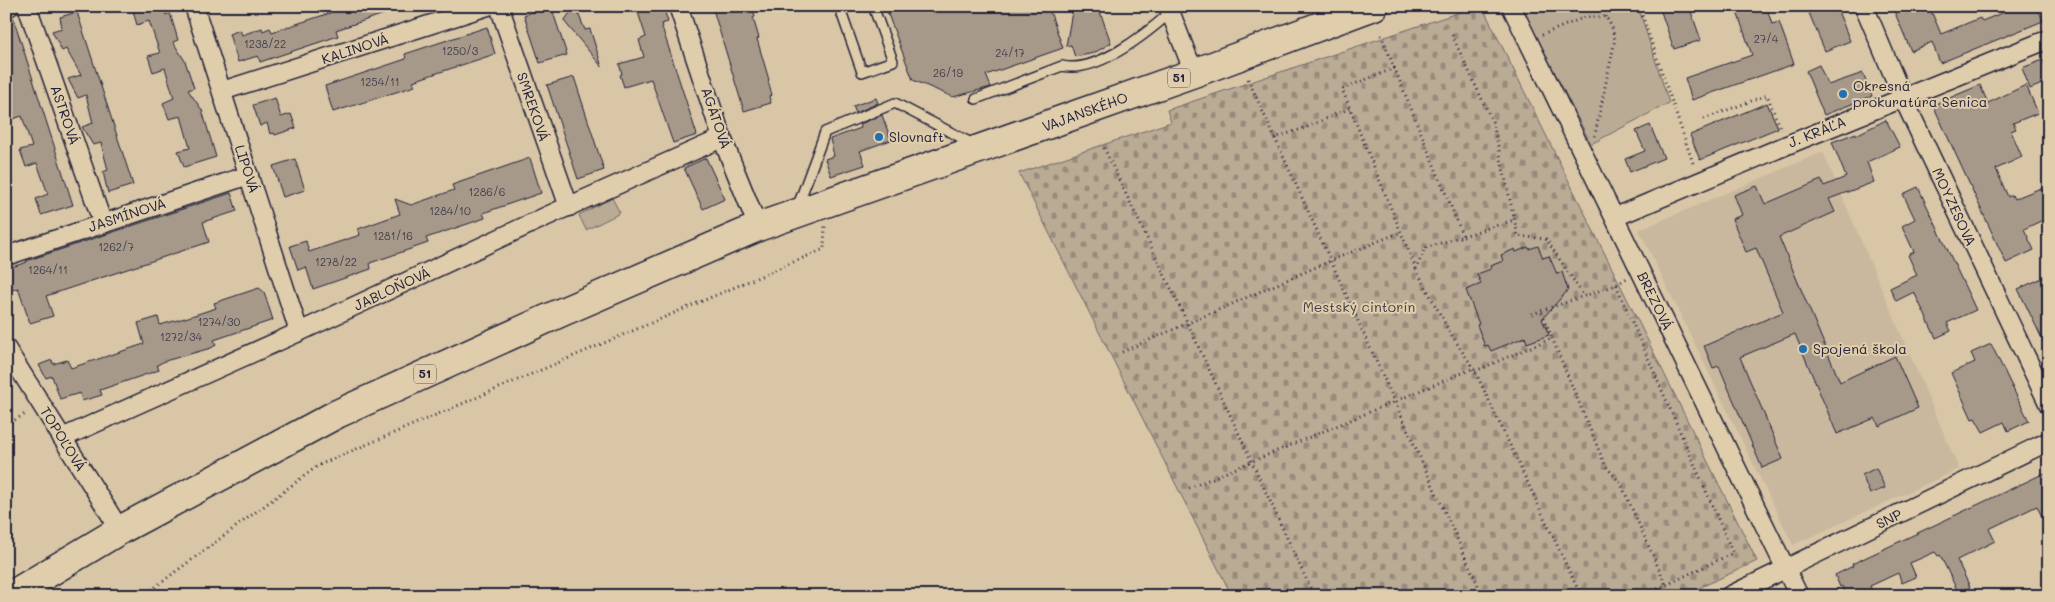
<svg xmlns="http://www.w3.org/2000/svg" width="2055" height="602" font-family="Mali,sans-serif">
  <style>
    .built { fill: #c9b89e }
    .cemetery { fill: url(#cemetery-stones); stroke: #6e6668 }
    .green { fill: #baab95; stroke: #6e6668 }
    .building { fill: #a69989; stroke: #22223b }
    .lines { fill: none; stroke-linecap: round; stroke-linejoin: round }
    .service-casing { stroke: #22223b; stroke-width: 12 }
    .minor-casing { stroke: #22223b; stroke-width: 21 }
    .primary-casing { stroke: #22223b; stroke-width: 31 }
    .path { stroke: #22223b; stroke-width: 3; stroke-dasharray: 1 4; stroke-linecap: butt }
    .service { stroke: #e0cdab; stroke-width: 9 }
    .minor { stroke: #e0cdab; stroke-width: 18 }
    .primary { stroke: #e0cdab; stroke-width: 28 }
    .poi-dot { fill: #1f6fb2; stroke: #e0cdab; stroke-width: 2 }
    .labels { text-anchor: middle; stroke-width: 4; stroke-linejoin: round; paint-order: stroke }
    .number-label { font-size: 11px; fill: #43404e }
    .shield { fill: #e0cdab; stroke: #5b555d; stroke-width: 1 }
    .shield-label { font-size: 12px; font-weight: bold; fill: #22223b }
    .street-label { font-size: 14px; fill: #22223b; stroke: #e0cdab }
    .poi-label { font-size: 14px; fill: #22223b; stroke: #e0cdab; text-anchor: start }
    .park-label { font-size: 14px; fill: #403d4d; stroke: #e0cdab }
  </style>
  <defs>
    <pattern id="cemetery-stones" width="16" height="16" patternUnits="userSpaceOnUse" patternTransform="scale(1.25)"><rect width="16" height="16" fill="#baab95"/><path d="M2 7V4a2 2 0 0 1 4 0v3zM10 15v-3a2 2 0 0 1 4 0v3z" fill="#978b7b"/></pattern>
  </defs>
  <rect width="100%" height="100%" fill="#d8c6a7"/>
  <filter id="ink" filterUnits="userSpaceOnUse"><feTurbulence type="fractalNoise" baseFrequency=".02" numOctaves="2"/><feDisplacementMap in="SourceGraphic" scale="10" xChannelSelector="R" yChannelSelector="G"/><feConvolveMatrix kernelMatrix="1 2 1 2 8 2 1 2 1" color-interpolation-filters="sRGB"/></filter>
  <g filter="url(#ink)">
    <!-- built -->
    <path class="built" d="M1823 152 1959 469 1793 545 1639 230Z"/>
    <!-- cemetery -->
    <path class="cemetery" d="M1478 6H1482L1757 561 1682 596H1232L1019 173 1171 122 1167 110Z"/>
    <!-- green -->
    <g class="green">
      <path d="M1521 6H1638L1669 103 1591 144Z"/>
      <path d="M612 198 620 213 586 230 579 215Z"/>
    </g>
    <!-- building -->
    <g class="building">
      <path d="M147 6H164L166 15 170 13 178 40 173 42 185 61 194 88 188 90 202 110 216 157 184 167 178 151 190 148 181 116 169 119 163 103 174 98 165 68 153 72 148 56 160 53 149 21 137 25 133 11Z"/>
      <path d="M328 6H399V9L336 30 338 36 260 62 258 56 238 62 229 34 240 30 242 35 262 28 263 31 270 28 272 32 330 13Z"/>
      <path d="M551 6 567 55 540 63 524 15Z"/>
      <path d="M575 6 585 30 590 29 602 67 564 21Z"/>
      <path d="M636 6H663L668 22 661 24 697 135 673 143 651 79 624 87 620 75 622 74 619 64 644 57 639 40 646 37Z"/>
      <path d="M712 6H752L755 17 753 18 759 38 757 39 769 80 768 81 772 95 769 96 771 103 744 111Z"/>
      <path d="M893 6H1048L1063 48 986 75 991 87 953 97 913 80 886 9Z"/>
      <path d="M1073 6H1098L1111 43 1094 53 1075 57 1071 45 1066 46Z"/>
      <path d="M1659 6H1689L1701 40 1674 49Z"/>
      <path d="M1735 6H1766L1772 24 1779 22 1794 64 1692 100 1685 78 1752 55Z"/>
      <path d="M1806 6H1836L1850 41 1825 51Z"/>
      <path d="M1892 6H1929L1941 34 1980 18 1982 21 2007 11 2005 6H2037L2043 21 1940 63 1932 42 1911 51Z"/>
      <path d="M77 12 133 185 108 193 103 172 108 170 101 143 93 145 82 127 93 123 86 95 78 98 68 79 81 75 66 49 62 51 52 31 62 28 60 17Z"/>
      <path d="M13 17 73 205 41 215 36 199 48 194 37 163 26 167 20 150 32 147 22 116 10 120 6 107V18Z"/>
      <path d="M487 27 495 54 413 81 415 86 333 112 325 86 406 59 405 54Z"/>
      <path d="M2043 60 2049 75V81L2030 89 2022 68Z"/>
      <path d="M1819 65 1828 85 1863 73 1872 96 1824 115 1806 71Z"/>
      <path d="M574 77 604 170 578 179 547 85Z"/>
      <path d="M1980 85 1988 103 2026 85 2038 113 2013 123 2016 129 2011 131 2022 157 1996 169 2008 197 2012 195 2014 199 2041 188 2042 191 2049 188V217L2024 229 2034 250 2006 263 1933 105Z"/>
      <path d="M275 98 281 117 291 114 296 128 275 135 274 133 270 134 267 123 260 126 253 105Z"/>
      <path d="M876 98 878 103 856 113 853 106Z"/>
      <path d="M1767 103 1778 128 1700 160 1690 135Z"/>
      <path d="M882 115 891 140 860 151 865 165 831 176 825 159 834 156 830 139 861 128 860 124Z"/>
      <path d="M1886 120 1900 147 1867 162 1874 182 1829 199 1835 212 1779 237 1840 382 1895 356 1918 408 1879 426 1875 418 1837 434 1795 334 1740 357 1783 459 1762 468 1719 366 1713 368 1704 346 1783 312 1756 248 1746 252 1732 219 1742 215 1734 195 1757 186 1765 204 1821 180 1824 186 1846 177 1832 142 1856 133V135Z"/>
      <path d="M1650 125 1664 158 1630 172 1625 159 1645 151 1636 131Z"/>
      <path d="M530 158 541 193 483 213 485 218 426 238 428 243 370 263 371 269 313 289 306 267 298 270 290 246 306 241 309 252 360 235 358 229 400 214 395 199 411 205 454 190 452 185Z"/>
      <path d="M706 158 725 199 703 209 684 168Z"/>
      <path d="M295 159 305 190 283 197 273 166Z"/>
      <path d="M1918 187 1976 310 1947 323 1951 331 1936 338 1914 292 1896 301 1890 288 1917 275 1908 255 1914 252 1902 226 1915 219 1903 194Z"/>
      <path d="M231 193 237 211 203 222 209 242 46 296 53 316 30 323 18 288 6 292V269L27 262 26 261Z"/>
      <path d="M1538 246 1543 258 1549 256 1557 274 1562 272 1568 290 1542 319 1549 335 1527 343 1525 337 1491 351 1488 345 1485 346 1477 325 1479 324 1466 290 1481 284 1477 274 1491 269 1490 266 1503 261 1501 255 1515 249 1516 252 1528 247 1529 249Z"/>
      <path d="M2049 275V353L2018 289Z"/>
      <path d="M259 288 264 292 273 320 214 340 216 345 211 348 165 361 157 365 159 370 100 390 102 395 82 401 80 393 60 399 52 376 46 378 39 365 52 360 53 364 67 360 71 368 144 344 138 323 158 317 160 325 185 318 216 308 214 303Z"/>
      <path d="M1991 344 2029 421 2008 431 2004 422 1983 432 1975 418 1972 419 1951 373 1975 362 1971 353Z"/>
      <path d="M1876 468 1885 488 1870 494 1862 475Z"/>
      <path d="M2049 471V532L2037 506 1989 529 1995 541 1957 560 1970 587 1958 592 1940 555 1938 556 1935 552 1910 563 1916 577 1902 583 1898 573 1870 586 1874 596H1847L1842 586 1840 587 1835 575 1853 566 1852 564Z"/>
    </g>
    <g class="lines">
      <!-- service casing -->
      <g class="service-casing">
        <g id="service">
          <path d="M839 6 862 72 893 61 873 6"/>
          <path d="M976 99 1062 66C1096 74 1146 34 1171 12"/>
          <path d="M797 208 825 132 895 103 975 145"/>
        </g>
      </g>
      <!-- minor casing -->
      <g class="minor-casing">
        <g id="minor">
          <path d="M27 6 103 224"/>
          <path d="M194 6 299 332"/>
          <path d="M499 6 569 207"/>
          <path d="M678 6 722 138 758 227"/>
          <path d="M1168 6 1194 73"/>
          <path d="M1511 6 1799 596"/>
          <path d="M1864 6 1903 98 2049 405"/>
          <path d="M6 8 10 6"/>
          <path d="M222 91 488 6"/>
          <path d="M1615 217 1787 145 2049 39"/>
          <path d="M6 256 249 175"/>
          <path d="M6 348 120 530"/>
          <path d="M62 438 299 332 547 216 722 138"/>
          <path d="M1729 596 2049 441"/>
        </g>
      </g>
      <!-- primary casing -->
      <g class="primary-casing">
        <path id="primary" d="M10 596 120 530 337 414 562 312 758 227 1194 73 1374 6"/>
      </g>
      <!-- path -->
      <g class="path">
        <path d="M1271 6 1272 10"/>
        <path d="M1639 6 1694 166"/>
        <path d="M1606 17 1608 6"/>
        <path d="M1381 35 1463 236 1425 248 1416 269 1342 89 1395 68"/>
        <path d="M1452 35 1493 123 1518 236 1546 239 1584 296"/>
        <path d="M1542 35 1585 17H1606L1612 27 1615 40 1594 139"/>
        <path d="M1248 79 1483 596"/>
        <path d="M1704 119 1767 95 1781 130"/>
        <path d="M1274 138 1305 128 1350 108"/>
        <path d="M1104 148 1188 324 1314 596"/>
        <path d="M1463 236 1514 220"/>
        <path d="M1416 269 1449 331 1475 371 1581 596"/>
        <path d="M1616 285 1733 553 1643 596"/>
        <path d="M1532 314 1616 285 1627 278"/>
        <path d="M1552 338 1605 465 1621 484 1666 585"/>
        <path d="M1122 352 1330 261 1401 232"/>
        <path d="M1475 371 1552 338 1541 311"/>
        <path d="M6 425 27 413"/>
        <path d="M1189 488 1474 368"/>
        <path d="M143 596 319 465 824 249 825 224"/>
      </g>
      <!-- service -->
      <use href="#service" class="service"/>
      <!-- minor -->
      <use href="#minor" class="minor"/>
      <!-- primary -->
      <use href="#primary" class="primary"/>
    </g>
  </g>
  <!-- markers -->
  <g class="poi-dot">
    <circle cx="1843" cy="94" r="5"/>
    <circle cx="879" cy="137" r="5"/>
    <circle cx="1803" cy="349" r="5"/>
  </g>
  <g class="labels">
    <!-- number labels -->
    <g class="number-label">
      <text x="1766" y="43">27/4</text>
      <text x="265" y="48">1238/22</text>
      <text x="460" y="55">1250/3</text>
      <text x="1010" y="57">24/17</text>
      <text x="948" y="77">26/19</text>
      <text x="380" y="86">1254/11</text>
      <text x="487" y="196">1286/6</text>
      <text x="450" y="215">1284/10</text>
      <text x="393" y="240">1281/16</text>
      <text x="116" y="251">1262/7</text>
      <text x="336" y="266">1278/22</text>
      <text x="48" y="274">1264/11</text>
      <text x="219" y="326">1274/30</text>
      <text x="181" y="341">1272/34</text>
    </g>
    <!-- shield labels -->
    <g class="shield">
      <rect x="1168" y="68.5" width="22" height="19" rx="4"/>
      <rect x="414" y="364.5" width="22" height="19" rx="4"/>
    </g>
    <g class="shield-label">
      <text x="1179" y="82">51</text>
      <text x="425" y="378">51</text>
    </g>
    <!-- street labels -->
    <g class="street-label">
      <text transform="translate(355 49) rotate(-18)" y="5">KALINOVÁ</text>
      <text transform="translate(533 107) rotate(71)" y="5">SMREKOVÁ</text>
      <text transform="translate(1085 112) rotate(-20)" y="5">VAJANSKÉHO</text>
      <text transform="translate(65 115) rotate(71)" y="5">ASTROVÁ</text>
      <text transform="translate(716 118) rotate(71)" y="5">AGÁTOVÁ</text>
      <text transform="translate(1817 132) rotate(-22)" y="5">J. KRÁĽA</text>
      <text transform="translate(247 169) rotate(72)" y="5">LIPOVÁ</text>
      <text transform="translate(1954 207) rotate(65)" y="5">MOYZESOVA</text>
      <text transform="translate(127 215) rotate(-18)" y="5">JASMÍNOVÁ</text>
      <text transform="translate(392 289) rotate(-25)" y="5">JABLOŇOVÁ</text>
      <text transform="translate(1655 301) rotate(64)" y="5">BREZOVÁ</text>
      <text transform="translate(63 439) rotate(58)" y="5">TOPOĽOVÁ</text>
      <text transform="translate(1889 519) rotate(-26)" y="5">SNP</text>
    </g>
    <!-- poi labels -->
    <g class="poi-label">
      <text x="1853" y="91">Okresná<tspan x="1853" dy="16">prokuratúra Senica</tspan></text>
      <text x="889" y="142">Slovnaft</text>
      <text x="1813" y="354">Spojená škola</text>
    </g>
    <!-- park labels -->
    <g class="park-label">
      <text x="1359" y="312">Mestský cintorín</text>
    </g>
  </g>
  <!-- margin -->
  <rect width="2055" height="602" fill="none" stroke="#e0cdab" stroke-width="25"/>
  <rect x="12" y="12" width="2030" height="577" fill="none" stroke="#22223b" stroke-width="2" filter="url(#ink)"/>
</svg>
